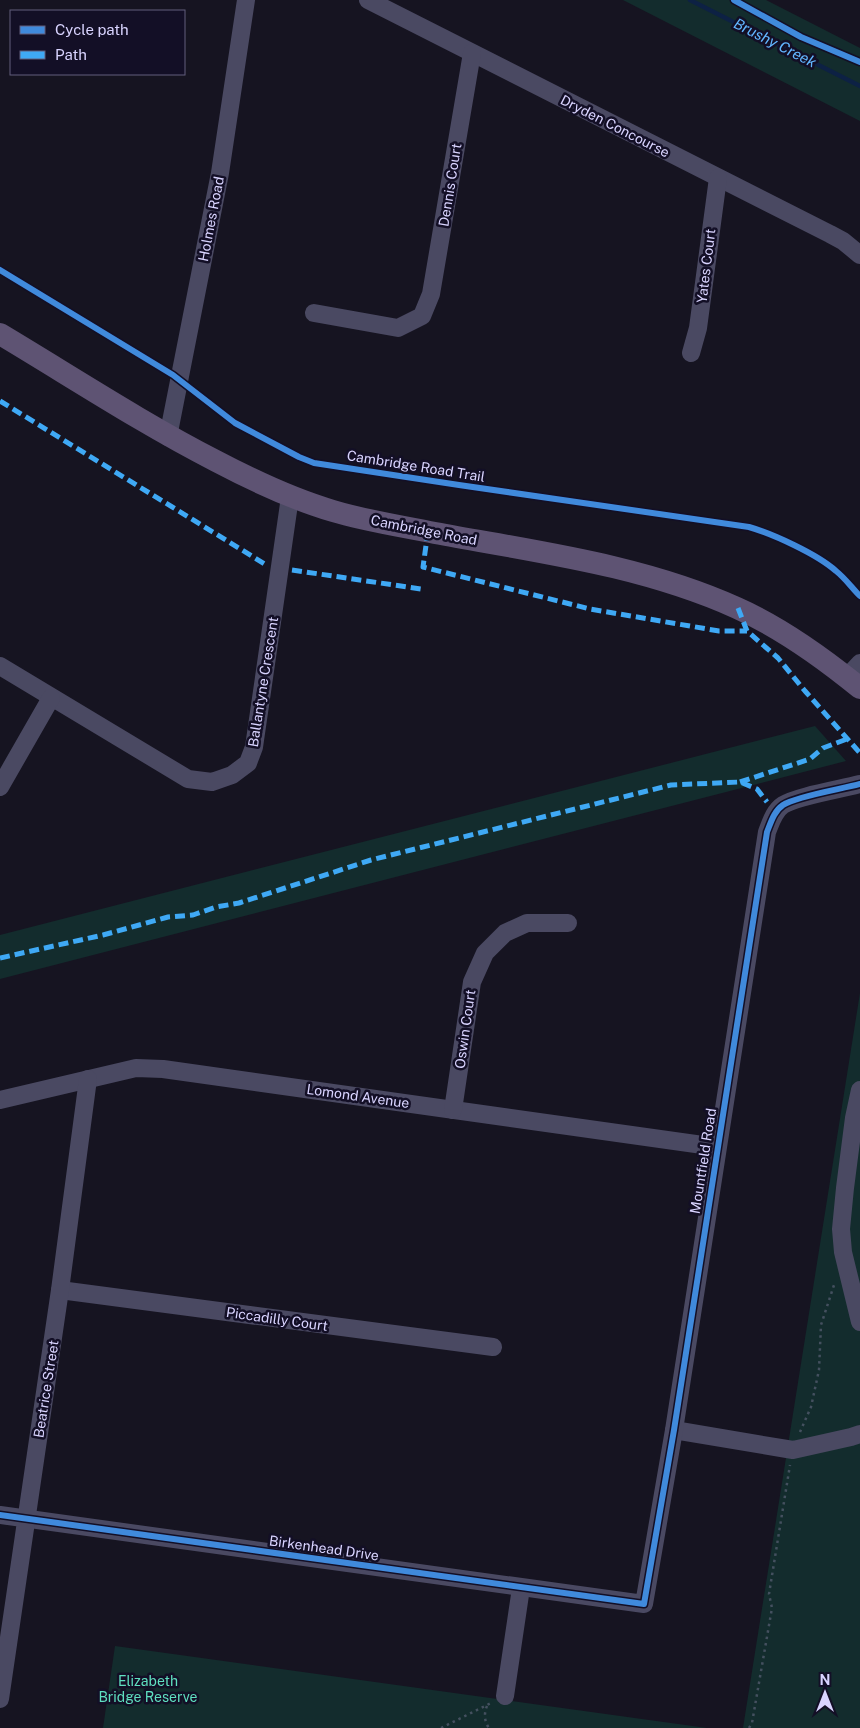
<svg xmlns="http://www.w3.org/2000/svg" width="860" height="1728" font-family="'Public Sans',sans-serif">
  <style>
    .green { fill: #132c2d }
    .lines { fill: none; stroke-linecap: round; stroke-linejoin: round }
    .stream { stroke: #0d2144; stroke-width: 4.5 }
    .path { stroke: #44505f; stroke-width: 2.5; stroke-dasharray: 2.5 4; stroke-linecap: butt }
    .minor { stroke: #4a4962; stroke-width: 18 }
    .major { stroke: #5e5373; stroke-width: 22 }
    .quiet { stroke: #3fa9f5; stroke-width: 5; stroke-dasharray: 10 5; stroke-linecap: butt }
    .cycleway-casing { stroke: #130f26; stroke-width: 9 }
    .cycleway { stroke: #408adc; stroke-width: 6 }
    .labels { text-anchor: middle; stroke-width: 5; stroke-linejoin: round; paint-order: stroke }
    .street-label { font-size: 14px; fill: #d9d4ff; stroke: #130f26 }
    .park-label { font-size: 14px; fill: #5fe0c0; stroke: #130f26 }
    .water-label { font-size: 15px; font-style: italic; fill: #62b6ff; stroke: #130f26 }
  </style>
  <rect width="100%" height="100%" fill="#161421"/>
  <!-- green -->
  <g class="green">
    <path d="M623 0H766L860 48V121Z"/>
    <path d="M815 726 846 761 0 979V935Z"/>
    <path d="M860 993V1728H743Z"/>
    <path d="M115 1646 707 1728H103Z"/>
  </g>
  <g class="lines">
    <!-- stream -->
    <path class="stream" d="M690 0 860 86"/>
    <!-- path -->
    <g class="path">
      <path d="M800 1432 811 1407 819 1370 821 1325 834 1285"/>
      <path d="M487 1706C484 1713 484 1721 489 1728"/>
      <path d="M441 1728 491 1703"/>
      <path d="M749 1728 752 1723 772 1608 769 1594 790 1465"/>
    </g>
    <!-- minor -->
    <g class="minor">
      <path d="M368 0 830 234 843 241 860 255"/>
      <path d="M314 313 398 328 422 316 431 294 472 53"/>
      <path d="M691 353 698 328 718 178"/>
      <path d="M168 437 220 173 246 0"/>
      <path d="M0 666 188 779 212 782 232 775 248 763 254 747 290 497"/>
      <path d="M847 677 860 663"/>
      <path d="M0 787 51 698"/>
      <path d="M860 1090 854 1118 845 1188 841 1229 843 1252 860 1322"/>
      <path d="M0 1100 136 1068 163 1069 717 1147"/>
      <path d="M453 1110 472 982 485 953 505 933 527 923H568"/>
      <path d="M60 1290 493 1347"/>
      <path d="M674 1430 793 1450 851 1437 860 1434"/>
      <path d="M0 1515 644 1604 674 1430 767 832C771 822 774 811 783 805 797 796 842 789 860 784"/>
      <path d="M505 1696 521 1588"/>
      <path d="M0 1699 60 1290 88 1079"/>
    </g>
    <!-- major -->
    <path class="major" d="M0 334C72 377 142 423 216 461 254 481 292 499 333 511 366 521 401 526 435 533 537 552 642 565 737 608 782 628 822 657 860 688"/>
    <!-- quiet -->
    <g class="quiet">
      <path d="M0 401 268 566"/>
      <path d="M428 531 423 567 590 609 719 631H747"/>
      <path d="M292 570 421 589"/>
      <path d="M738 608 747 631 778 658 805 691 860 753"/>
      <path d="M740 782 810 759 823 748 847 739"/>
      <path d="M0 958 103 935 168 917 193 915 216 907 239 903 371 860 671 785 740 782 757 789 767 802"/>
    </g>
    <!-- cycleway casing -->
    <g class="cycleway-casing">
      <g id="cycleway">
        <path d="M734 0 801 37 860 62"/>
        <path d="M0 270 173 375 235 423 299 457 314 463 459 485 749 527C773 534 817 554 836 571 845 578 852 588 860 596"/>
        <path d="M0 1515 644 1604 674 1430 767 832C771 822 774 811 783 805 797 796 842 789 860 784"/>
      </g>
    </g>
    <!-- cycleway -->
    <use href="#cycleway" class="cycleway"/>
  </g>
  <g class="labels">
    <!-- street labels -->
    <g class="street-label">
      <text transform="translate(615 126) rotate(27)" y="5">Dryden Concourse</text>
      <text transform="translate(450 185) rotate(-81)" y="5">Dennis Court</text>
      <text transform="translate(211 219) rotate(-79)" y="5">Holmes Road</text>
      <text transform="translate(706 266) rotate(-83)" y="5">Yates Court</text>
      <text transform="translate(416 466) rotate(9)" y="5">Cambridge Road Trail</text>
      <text transform="translate(424 530) rotate(11)" y="5">Cambridge Road</text>
      <text transform="translate(263 682) rotate(-81)" y="5">Ballantyne Crescent</text>
      <text transform="translate(465 1029) rotate(-82)" y="5">Oswin Court</text>
      <text transform="translate(358 1096) rotate(8)" y="5">Lomond Avenue</text>
      <text transform="translate(703 1161) rotate(-81)" y="5">Mountfield Road</text>
      <text transform="translate(277 1319) rotate(8)" y="5">Piccadilly Court</text>
      <text transform="translate(46 1389) rotate(-81)" y="5">Beatrice Street</text>
      <text transform="translate(324 1548) rotate(8)" y="5">Birkenhead Drive</text>
    </g>
    <!-- park labels -->
    <g class="park-label">
      <text x="148" y="1686">Elizabeth<tspan x="148" dy="16">Bridge Reserve</tspan></text>
    </g>
    <!-- water labels -->
    <g class="water-label">
      <text transform="translate(775 43) rotate(27)" y="5">Brushy Creek</text>
    </g>
  </g>
  <!-- legend -->
  <rect x="10" y="10" width="175" height="65" fill="#130f26" stroke="#625e7d"/>
  <rect x="20" y="26" width="25" height="8" fill="#408adc" stroke="#625e7d"/>
  <text x="55" y="35" font-size="15" fill="#d9d4ff">Cycle path</text>
  <rect x="20" y="51" width="25" height="8" fill="#3fa9f5" stroke="#625e7d"/>
  <text x="55" y="60" font-size="15" fill="#d9d4ff">Path</text>
  <!-- north arrow -->
  <g transform="translate(825 1693)" stroke="#130f26" stroke-width="4" paint-order="stroke">
  <path d="M0-4L9 19L0 12L-9 19Z" fill="#d9d4ff"/>
  <text y="-8" font-size="14" font-weight="bold" text-anchor="middle" fill="#d9d4ff">N</text>
  </g>
</svg>
